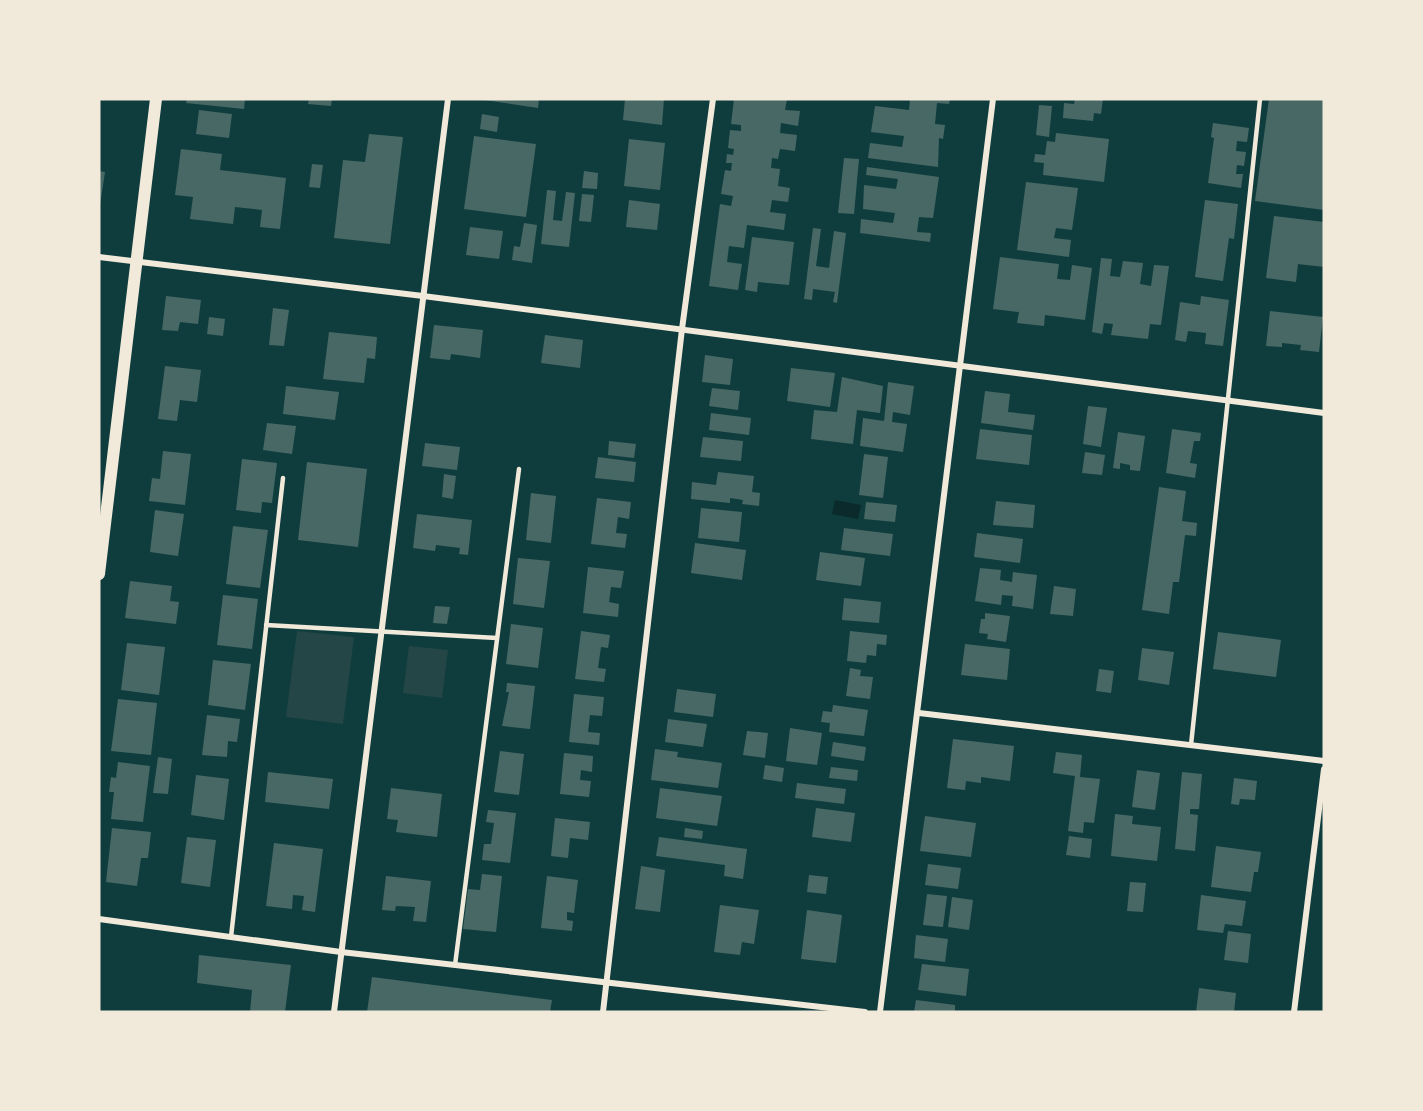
<svg xmlns="http://www.w3.org/2000/svg" width="1423" height="1111" font-family="'Zilla Slab',serif">
  <style>
    .green { fill: #244646 }
    .water { fill: #0a2a2b }
    .building { fill: #486865 }
    .lines { fill: none; stroke-linecap: round; stroke-linejoin: round }
    .service { stroke: #f1e9da; stroke-width: 4.5 }
    .minor { stroke: #f1e9da; stroke-width: 6 }
    .secondary { stroke: #f1e9da; stroke-width: 12 }
  </style>
  <rect width="100%" height="100%" fill="#0f3d3e"/>
  <!-- green -->
  <g class="green">
    <path d="M297 631 354 637 343 724 286 717Z"/>
    <path d="M409 646 448 650 442 698 403 693Z"/>
  </g>
  <!-- water -->
  <path class="water" d="M835 500 861 505 858 519 832 514Z"/>
  <!-- building -->
  <g class="building">
    <path d="M187 99H245L244 109 186 103Z"/>
    <path d="M309 99H332L331 106 308 104Z"/>
    <path d="M478 99H539L538 108Z"/>
    <path d="M625 99H664L662 125 623 120Z"/>
    <path d="M734 99H787L785 110 800 111 798 126 781 123 780 133 797 135 795 151 780 149 778 159 772 158 771 168 780 169 778 186 790 188 788 202 772 200 770 212 786 214 784 230 747 225 744 248 729 246 727 262 742 264 738 290 709 286 720 204 731 206 733 196 721 194 725 170 731 171 732 163H726L727 154 733 155 734 149 728 148 730 130 741 131V125L731 124Z"/>
    <path d="M910 99H950L949 104 937 103 935 124 945 125 943 139 939 138 938 167 868 158 870 143 902 147 904 136 871 132 875 106 909 110Z"/>
    <path d="M1075 99H1103L1101 114 1094 113 1093 121 1063 118 1064 103 1074 104Z"/>
    <path d="M1269 99H1324V210L1255 201Z"/>
    <path d="M1039 105 1052 106 1049 137 1036 135Z"/>
    <path d="M199 110 232 114 229 138 196 134Z"/>
    <path d="M482 114 499 117 497 132 480 129Z"/>
    <path d="M1213 123 1249 128 1247 142 1237 141 1236 151 1246 152 1244 166 1237 165 1236 174H1243L1241 188 1208 183 1214 138 1211 137Z"/>
    <path d="M1056 133 1109 139 1104 182 1043 175 1044 163 1034 162 1035 154 1045 155 1047 141 1055 142Z"/>
    <path d="M369 134 403 137 390 244 334 238 343 160 365 162Z"/>
    <path d="M474 136 536 144 526 217 464 209Z"/>
    <path d="M629 139 665 143 660 190 624 186Z"/>
    <path d="M181 149 222 154 220 170 286 178 280 229 260 227 262 210 235 207 233 224 190 219 193 197 175 195Z"/>
    <path d="M844 158 859 159 854 214 838 213Z"/>
    <path d="M312 164 323 165 320 188 309 187Z"/>
    <path d="M867 167 939 177 933 218 919 217 917 232 931 233 930 242 860 233 861 219 893 223 895 213 863 209 864 185 896 189 898 179 866 175Z"/>
    <path d="M99 171 105 172 100 205H99Z"/>
    <path d="M584 171 598 173 597 189 582 188Z"/>
    <path d="M1026 182 1078 188 1072 230 1056 228 1054 238 1071 240 1069 257 1017 250Z"/>
    <path d="M547 190 556 191 553 220 562 221 566 192 575 193 569 247 541 244Z"/>
    <path d="M582 194 594 195 591 222 579 221Z"/>
    <path d="M629 200 660 204 657 230 626 227Z"/>
    <path d="M1205 200 1238 204 1234 239 1229 238 1223 281 1195 277Z"/>
    <path d="M1274 216 1324 222V267L1298 264 1296 282 1266 278Z"/>
    <path d="M524 223 537 225 532 263 512 260 514 246 520 247Z"/>
    <path d="M470 227 503 231 499 259 466 255Z"/>
    <path d="M813 228 821 229 816 266 829 268 834 231 846 233 837 303 833 302 835 292 813 289 812 300 804 299Z"/>
    <path d="M752 237 794 242 789 285 758 282 757 292 745 290Z"/>
    <path d="M1000 257 1059 264 1057 279 1070 280 1072 265 1092 268 1085 320 1045 315 1044 326 1017 323 1019 312 993 309Z"/>
    <path d="M1101 258 1112 259 1110 276 1120 277 1123 261 1143 263 1140 284 1151 286 1154 265 1169 266 1161 325 1150 324 1148 339 1111 335 1113 324 1104 323 1102 334 1092 332Z"/>
    <path d="M166 296 201 300 198 324 180 322 178 331 162 330Z"/>
    <path d="M1201 296 1229 300 1223 346 1205 344 1206 333 1188 331 1186 342 1175 340 1180 302 1200 305Z"/>
    <path d="M273 308 289 310 284 346 269 345Z"/>
    <path d="M1270 311 1323 317 1319 352 1300 350 1301 345 1282 343V347L1266 346Z"/>
    <path d="M209 317 225 319 223 336 207 334Z"/>
    <path d="M434 325 483 330 480 358 451 354 450 360 430 358Z"/>
    <path d="M329 332 377 337 375 359 367 358 364 383 323 379Z"/>
    <path d="M545 335 583 340 580 368 541 363Z"/>
    <path d="M705 355 733 359 730 385 702 382Z"/>
    <path d="M165 366 201 370 197 402 180 400 177 421 158 419Z"/>
    <path d="M791 368 835 373 830 407 787 401Z"/>
    <path d="M842 377 883 386 880 413 857 410 853 444 811 439 814 410 837 412Z"/>
    <path d="M888 382 914 386 910 415 893 412 892 422 907 424 903 452 860 446 863 418 884 421Z"/>
    <path d="M286 386 339 392 335 420 283 414Z"/>
    <path d="M712 388 740 391 738 410 709 406Z"/>
    <path d="M985 391 1010 394 1008 412 1035 415 1033 430 981 423Z"/>
    <path d="M1088 406 1107 408 1101 447 1083 444Z"/>
    <path d="M711 413 751 418 749 435 709 430Z"/>
    <path d="M267 423 296 426 292 454 263 450Z"/>
    <path d="M980 429 1032 435 1029 465 976 459Z"/>
    <path d="M1172 429 1201 433 1200 441H1194L1190 463 1197 464 1195 478 1166 473Z"/>
    <path d="M1118 432 1145 436 1140 471 1130 470V465L1120 463V469L1113 468Z"/>
    <path d="M703 437 743 441 741 461 700 457Z"/>
    <path d="M609 441 636 444 634 458 608 455Z"/>
    <path d="M425 443 460 447 457 470 422 466Z"/>
    <path d="M163 451 191 454 185 505 149 501 152 478 160 479Z"/>
    <path d="M1085 452 1105 455 1102 475 1082 473Z"/>
    <path d="M864 454 888 457 883 498 859 495Z"/>
    <path d="M598 457 636 462 634 482 595 478Z"/>
    <path d="M242 459 277 463 272 503 262 502 261 513 236 510Z"/>
    <path d="M307 462 367 469 358 547 298 540Z"/>
    <path d="M718 472 754 476 752 492 760 493 759 506 742 504 743 500 730 498V503L691 499 692 482 716 485Z"/>
    <path d="M444 474 456 476 453 499 442 497Z"/>
    <path d="M1159 487 1186 491 1182 521 1197 523 1196 536 1185 535 1179 582H1173L1169 614 1142 610Z"/>
    <path d="M531 493 556 496 551 543 526 540Z"/>
    <path d="M597 498 631 502 629 519 618 517 616 533 627 534 625 548 591 544Z"/>
    <path d="M996 501 1035 505 1033 528 993 525Z"/>
    <path d="M866 502 897 505 895 522 864 519Z"/>
    <path d="M701 508 742 512 739 542 698 538Z"/>
    <path d="M155 510 184 514 178 556 150 552Z"/>
    <path d="M417 514 472 520 468 555 459 554 460 548 436 545 435 551 413 548Z"/>
    <path d="M233 526 268 530 260 588 226 584Z"/>
    <path d="M844 528 893 534 890 556 841 550Z"/>
    <path d="M977 533 1023 539 1020 563 974 557Z"/>
    <path d="M695 543 746 550 742 580 691 573Z"/>
    <path d="M820 552 865 558 861 586 816 580Z"/>
    <path d="M518 558 550 561 544 608 513 604Z"/>
    <path d="M588 567 624 571 621 588 611 587 609 602 619 604 618 617 583 613Z"/>
    <path d="M980 568 1001 570 1000 580 1012 582 1013 572 1037 575 1033 609 1012 606 1013 596 1002 595 1001 605 975 601Z"/>
    <path d="M130 581 172 586 170 601 179 602 176 624 125 618Z"/>
    <path d="M1054 586 1076 589 1073 616 1050 614Z"/>
    <path d="M223 595 258 599 252 649 217 645Z"/>
    <path d="M844 598 881 602 879 623 842 620Z"/>
    <path d="M435 606 450 607 447 624 433 623Z"/>
    <path d="M985 613 1010 616 1006 642 987 639 988 634 979 633 981 619H985Z"/>
    <path d="M511 624 543 628 538 668 506 664Z"/>
    <path d="M581 631 610 635 608 648 601 647 598 668 606 669 604 682 575 679Z"/>
    <path d="M850 631 887 635 886 645 877 644 876 656 867 655 866 663 847 661Z"/>
    <path d="M1218 632 1281 640 1276 677 1213 669Z"/>
    <path d="M127 643 165 647 159 695 121 690Z"/>
    <path d="M965 644 1010 649 1007 680 961 675Z"/>
    <path d="M1142 648 1174 652 1169 685 1138 680Z"/>
    <path d="M213 660 251 664 245 710 208 705Z"/>
    <path d="M850 668 861 670 860 676 873 677 870 699 846 696Z"/>
    <path d="M1099 669 1114 671 1111 693 1096 691Z"/>
    <path d="M507 683 535 686 530 729 502 726 509 692H506Z"/>
    <path d="M677 689 716 694 713 717 674 712Z"/>
    <path d="M574 694 604 697 602 716 590 715 588 732 600 733 599 745 569 742Z"/>
    <path d="M118 699 157 703 151 755 111 751Z"/>
    <path d="M833 705 868 710 864 736 829 732 830 723 821 722 823 711 832 712Z"/>
    <path d="M207 715 240 719 237 742 228 741 227 757 202 755Z"/>
    <path d="M668 719 707 724 703 747 665 742Z"/>
    <path d="M790 728 822 733 817 765 786 761Z"/>
    <path d="M747 731 768 733 765 758 743 755Z"/>
    <path d="M953 739 1014 746 1010 781 981 777V783L966 781 965 790 947 788Z"/>
    <path d="M833 742 866 747 864 761 831 756Z"/>
    <path d="M655 749 678 752 677 757 722 763 718 788 651 780Z"/>
    <path d="M500 751 524 754 519 795 494 792Z"/>
    <path d="M1056 752 1082 755 1080 777 1100 779 1094 823 1084 822 1083 833 1068 831 1075 776 1053 773Z"/>
    <path d="M564 753 593 756 592 772 581 770 580 780 591 781 589 797 560 794Z"/>
    <path d="M158 757 172 759 168 794 153 793Z"/>
    <path d="M118 762 150 766 143 822 111 819 114 792H109L111 777 116 778Z"/>
    <path d="M765 765 784 768 782 782 763 779Z"/>
    <path d="M831 767 858 770 857 781 829 778Z"/>
    <path d="M1137 770 1160 773 1155 810 1132 807Z"/>
    <path d="M268 772 333 779 329 809 265 802Z"/>
    <path d="M1182 772 1202 774 1199 809H1190V814L1198 815 1195 851 1175 849Z"/>
    <path d="M196 775 229 779 224 820 191 815Z"/>
    <path d="M1234 778 1257 781 1255 800 1240 799 1239 805 1231 804Z"/>
    <path d="M797 783 846 789 844 804 795 798Z"/>
    <path d="M391 788 442 794 437 837 396 832 398 820 387 819Z"/>
    <path d="M660 788 722 796 717 826 656 818Z"/>
    <path d="M816 808 855 813 851 842 812 837Z"/>
    <path d="M488 810 516 813 510 863 482 860 484 844H491L494 823 486 822Z"/>
    <path d="M1115 814 1133 816 1132 824 1161 827 1157 861 1111 856Z"/>
    <path d="M925 816 976 823 971 857 920 851Z"/>
    <path d="M555 818 590 822 588 840 570 838 568 858 551 856Z"/>
    <path d="M112 828 151 832 148 858H141L137 886 106 882Z"/>
    <path d="M685 828 703 831 702 839 684 837Z"/>
    <path d="M1069 836 1092 839 1090 858 1066 855Z"/>
    <path d="M187 837 216 840 210 887 181 883Z"/>
    <path d="M659 837 747 849 743 879 724 876 725 865 656 856Z"/>
    <path d="M274 843 323 849 315 912 302 910 304 896 293 895 292 909 266 906Z"/>
    <path d="M1216 846 1261 852 1258 872H1254L1251 892 1211 887Z"/>
    <path d="M928 864 961 868 958 889 925 885Z"/>
    <path d="M641 866 665 870 660 912 635 909Z"/>
    <path d="M482 874 502 876 496 932 463 929 468 889 480 890Z"/>
    <path d="M809 875 828 877 826 894 807 892Z"/>
    <path d="M386 876 431 881 426 922 413 921 415 907 396 906 395 911 382 910Z"/>
    <path d="M547 876 578 880 574 913 567 912V920L573 921 572 931 541 928Z"/>
    <path d="M1130 882 1146 883 1143 912 1127 911Z"/>
    <path d="M927 894 947 896 943 927 923 925Z"/>
    <path d="M1201 895 1246 901 1242 926 1225 924 1223 933 1197 930Z"/>
    <path d="M952 897 973 900 969 930 948 927Z"/>
    <path d="M720 905 759 910 754 944 742 942 740 955 714 952Z"/>
    <path d="M807 910 842 915 836 963 801 959Z"/>
    <path d="M1228 931 1251 934 1248 963 1224 960Z"/>
    <path d="M916 935 948 939 945 962 914 958Z"/>
    <path d="M199 955 291 965 285 1012H250L252 990 197 983Z"/>
    <path d="M922 964 969 969 966 996 918 990Z"/>
    <path d="M372 977 552 1000 550 1012H367Z"/>
    <path d="M1199 988 1236 993 1234 1012H1196Z"/>
    <path d="M916 1000 955 1005V1012H914Z"/>
  </g>
  <g class="lines">
    <!-- service -->
    <g class="service">
      <path d="M266 625 497 638"/>
      <path d="M1191 745 1260 99"/>
      <path d="M231 937 283 478"/>
      <path d="M455 965 519 469"/>
    </g>
    <!-- minor -->
    <g class="minor">
      <path d="M99 257 423 296 1324 413"/>
      <path d="M919 713 1324 761"/>
      <path d="M99 919 341 952 865 1012"/>
      <path d="M334 1012 448 99"/>
      <path d="M603 1012 682 329 713 99"/>
      <path d="M880 1012 993 99"/>
      <path d="M1294 1012 1324 769"/>
    </g>
    <!-- secondary -->
    <path class="secondary" d="M99 574 156 99"/>
  </g>
  <!-- border -->
  <rect width="1423" height="1111" fill="none" stroke="#f1e9da" stroke-width="201"/>
</svg>
